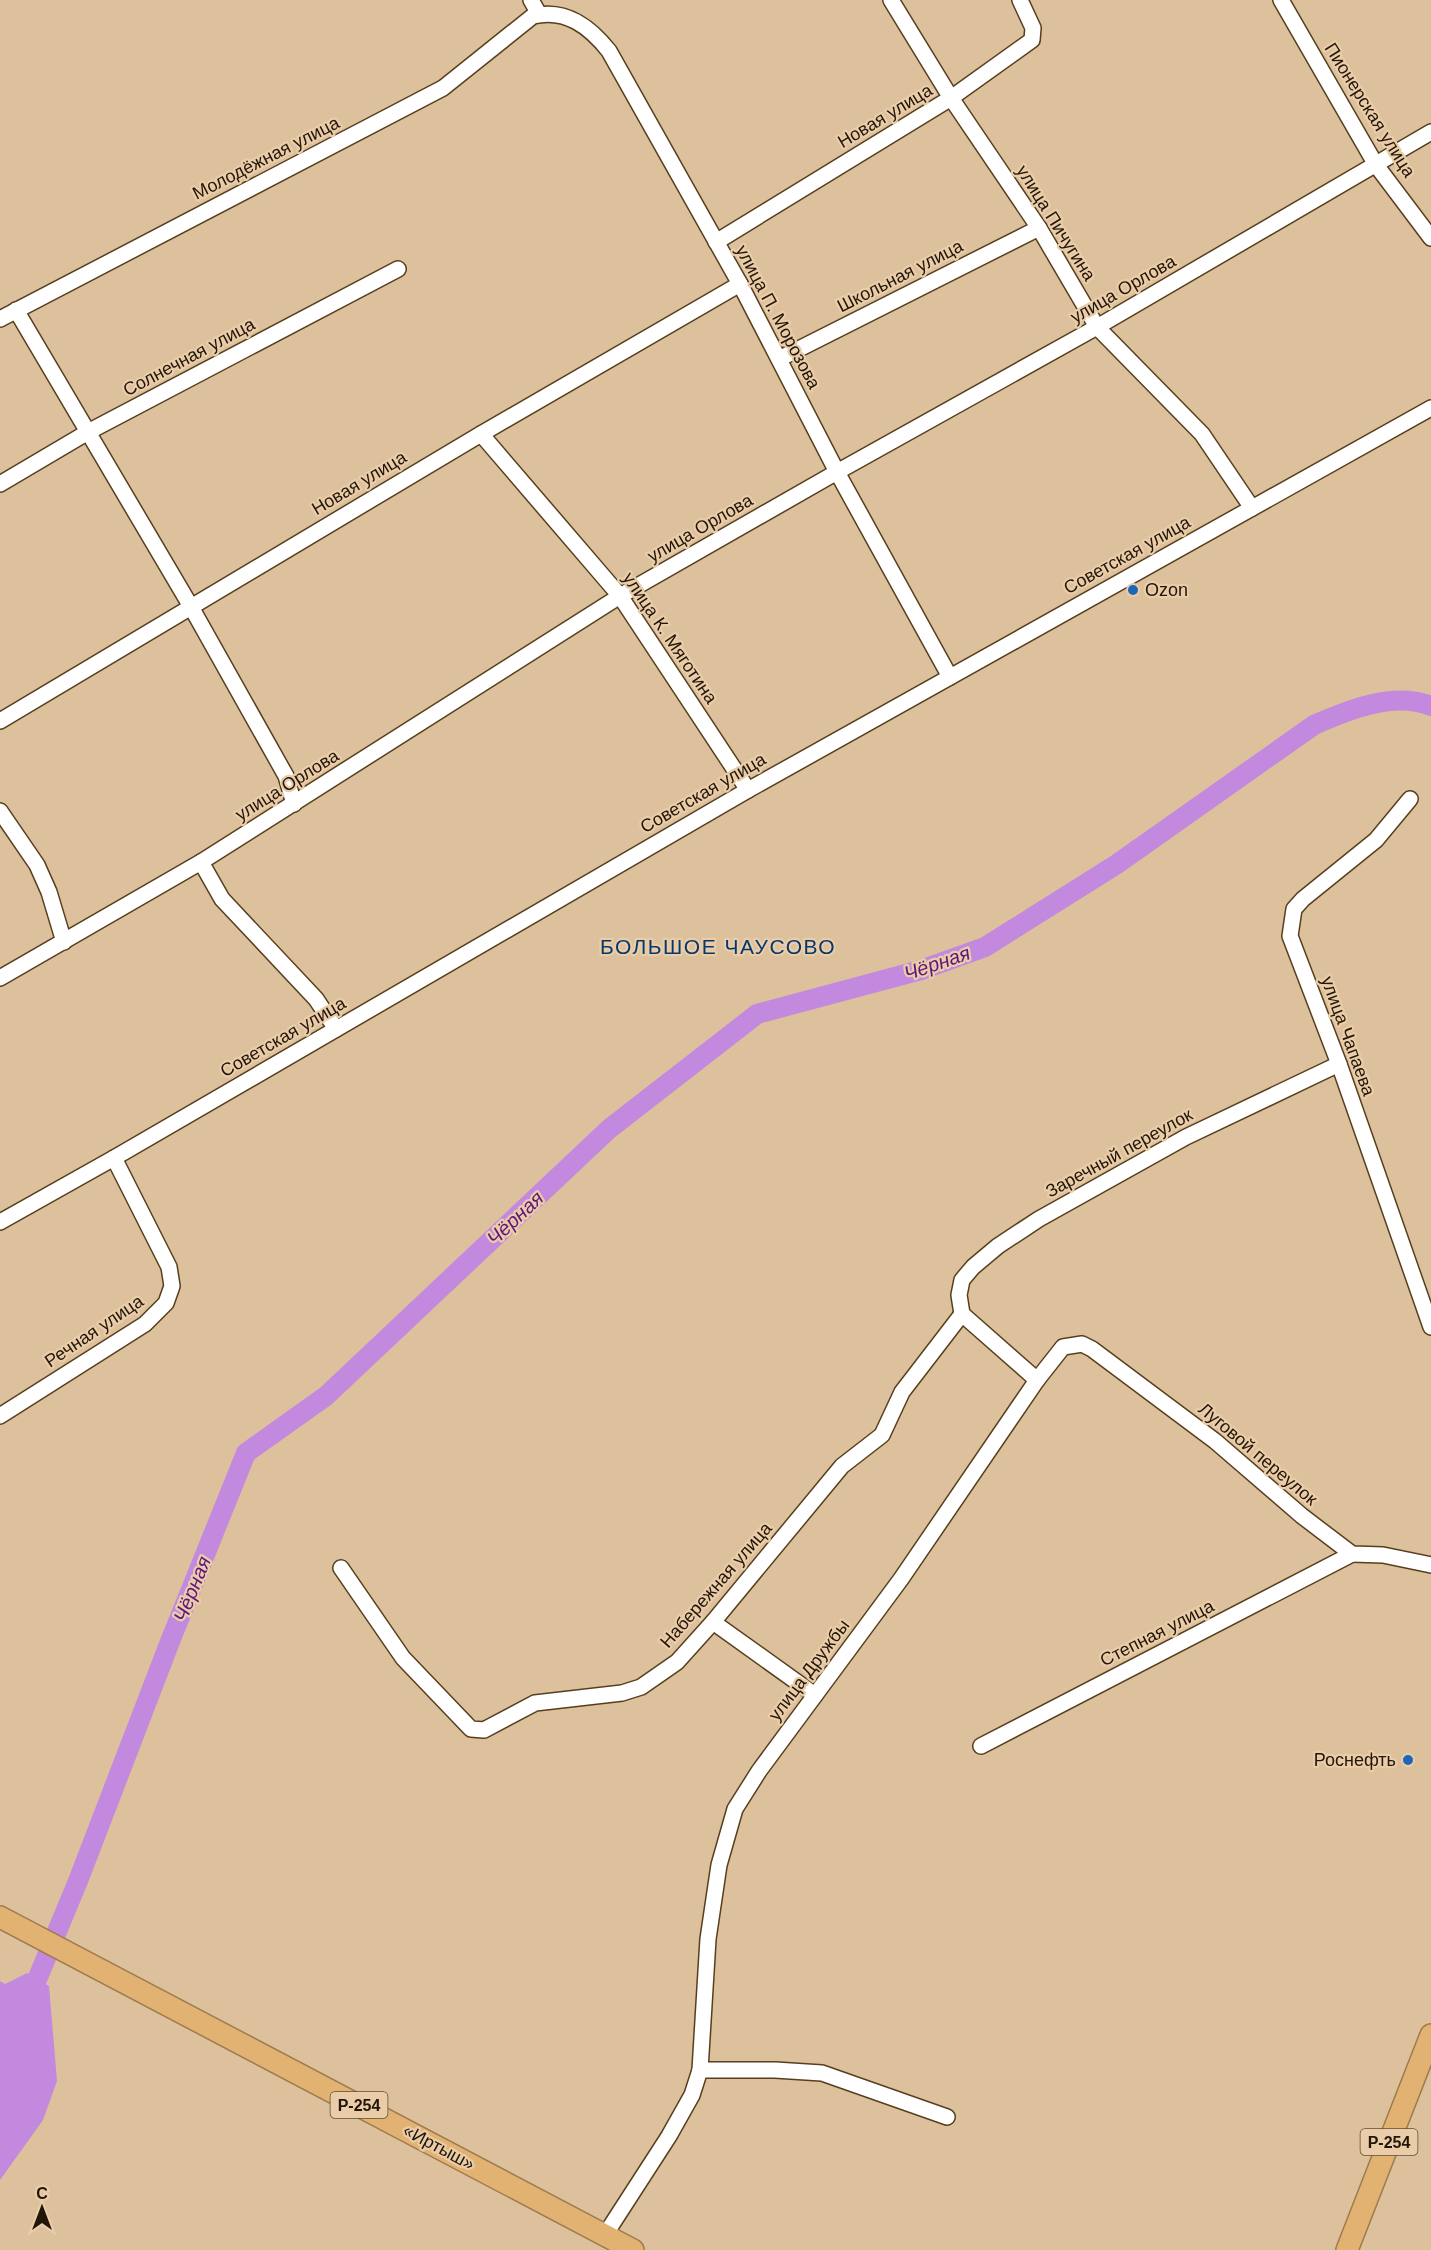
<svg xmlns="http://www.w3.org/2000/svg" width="1431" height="2250" font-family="Arial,sans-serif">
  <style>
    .water { fill: #c289df }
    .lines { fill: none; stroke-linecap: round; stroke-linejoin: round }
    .river { stroke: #c289df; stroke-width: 20 }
    .minor-casing { stroke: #573f1e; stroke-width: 18 }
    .highway-casing { stroke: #9e7b4e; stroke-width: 24 }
    .minor { stroke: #fff; stroke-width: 15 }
    .highway { stroke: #e2b273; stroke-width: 21 }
    .poi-dot { fill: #1b66b6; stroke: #eacda8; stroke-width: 2 }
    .labels { text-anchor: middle; stroke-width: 4.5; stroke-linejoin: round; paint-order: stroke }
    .shield { fill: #eacda8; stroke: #5d4d39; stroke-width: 1.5 }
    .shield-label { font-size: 16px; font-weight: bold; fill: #211609 }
    .street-label { font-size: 18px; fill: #211609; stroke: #eacda8 }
    .poi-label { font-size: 18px; fill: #211609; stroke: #eacda8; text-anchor: start }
    .water-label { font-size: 20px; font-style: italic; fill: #5f157d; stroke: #eacda8 }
    .quarter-label { font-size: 21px; letter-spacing: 1.5px; fill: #07386a; stroke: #eacda8 }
  </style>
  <rect width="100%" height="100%" fill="#ddc09c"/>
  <!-- water -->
  <path class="water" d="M27 1973 49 1986 57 2081 43 2120 0 2180V1981L5 1984Z"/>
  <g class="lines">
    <!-- river -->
    <path class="river" d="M29 2004 31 1994 78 1881 171 1639 246 1453 326 1396 609 1129 757 1014 921 970 985 947 1117 864 1314 725C1348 710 1394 691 1431 706"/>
    <!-- minor casing -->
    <g class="minor-casing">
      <g id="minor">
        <path d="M531 0 539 14"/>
        <path d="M891 0 951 98 1039 228 1097 327 1202 434 1252 508"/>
        <path d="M1281 0 1376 165 1431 238"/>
        <path d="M716 242 951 98 1032 40 1033 28 1020 0"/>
        <path d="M16 310 190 605 286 776 294 804"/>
        <path d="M0 319 443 88 533 16C566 8 590 27 609 51L740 284 837 472 950 677"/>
        <path d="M779 359 1039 228"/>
        <path d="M481 434 620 596 748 790"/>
        <path d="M0 484 88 432 398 269"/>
        <path d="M0 721 481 434 740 284"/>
        <path d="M1410 799 1376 840 1303 899 1294 909 1290 936 1339 1064 1431 1327"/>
        <path d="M0 811 37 865 49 892 64 942"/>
        <path d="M201 862 222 899 316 999 336 1029"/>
        <path d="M0 978 201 862 620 596 837 472 1097 327 1431 132"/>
        <path d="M0 1222 114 1158 748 790 1431 408"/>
        <path d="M962 1314 959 1295 962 1280 973 1267 998 1246 1039 1219 1186 1137 1339 1064"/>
        <path d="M962 1314 1037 1380"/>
        <path d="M0 1416 145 1324 166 1303 172 1286 169 1267 114 1158"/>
        <path d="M341 1568 403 1658 471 1729 484 1730 535 1703 622 1693 641 1687 677 1662 713 1622 842 1466 882 1435 902 1392 962 1314"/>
        <path d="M713 1622 815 1695"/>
        <path d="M981 1746 1352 1554"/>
        <path d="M700 2070 708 1939 719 1865 735 1809 759 1771 901 1579 1037 1380 1063 1347 1082 1344 1092 1349 1215 1441 1302 1516 1352 1554 1383 1555 1431 1565"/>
        <path d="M605 2235 669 2136 692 2095 700 2070H775L822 2073 947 2117"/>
      </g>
    </g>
    <!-- highway casing -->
    <g class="highway-casing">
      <g id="highway">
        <path d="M0 1917 633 2250"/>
        <path d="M1347 2250 1431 2035"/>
      </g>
    </g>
    <!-- minor -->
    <use href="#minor" class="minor"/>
    <!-- highway -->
    <use href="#highway" class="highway"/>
  </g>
  <!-- markers -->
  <g class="poi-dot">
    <circle cx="1133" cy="590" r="6"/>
    <circle cx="1408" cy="1760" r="6"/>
  </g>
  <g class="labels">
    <!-- shield labels -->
    <g class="shield">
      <rect x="330.5" y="2092" width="57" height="26" rx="4.5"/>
      <rect x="1360.5" y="2129" width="57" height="26" rx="4.5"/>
    </g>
    <g class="shield-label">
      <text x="359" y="2111">Р-254</text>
      <text x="1389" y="2148">Р-254</text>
    </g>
    <!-- street labels -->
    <g class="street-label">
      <text transform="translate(1370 110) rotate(58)" y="6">Пионерская улица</text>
      <text transform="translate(885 116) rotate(-31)" y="6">Новая улица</text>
      <text transform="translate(266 158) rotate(-27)" y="6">Молодёжная улица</text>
      <text transform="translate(1056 223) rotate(58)" y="6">улица Пичугина</text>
      <text transform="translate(900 276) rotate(-27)" y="6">Школьная улица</text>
      <text transform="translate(1123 289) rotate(-30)" y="6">улица Орлова</text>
      <text transform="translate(778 317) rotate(62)" y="6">улица П. Морозова</text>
      <text transform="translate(189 357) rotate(-28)" y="6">Солнечная улица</text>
      <text transform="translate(359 483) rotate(-31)" y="6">Новая улица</text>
      <text transform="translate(700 528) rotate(-30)" y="6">улица Орлова</text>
      <text transform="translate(1127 555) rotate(-29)" y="6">Советская улица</text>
      <text transform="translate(670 638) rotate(56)" y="6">улица К. Мяготина</text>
      <text transform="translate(287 785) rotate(-32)" y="6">улица Орлова</text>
      <text transform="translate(703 793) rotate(-30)" y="6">Советская улица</text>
      <text transform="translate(1348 1036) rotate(70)" y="6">улица Чапаева</text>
      <text transform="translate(283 1037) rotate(-30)" y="6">Советская улица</text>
      <text transform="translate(1119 1153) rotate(-29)" y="6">Заречный переулок</text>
      <text transform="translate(94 1331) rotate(-34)" y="6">Речная улица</text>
      <text transform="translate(1258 1454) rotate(40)" y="6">Луговой переулок</text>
      <text transform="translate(716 1585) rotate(-49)" y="6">Набережная улица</text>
      <text transform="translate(1157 1633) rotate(-27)" y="6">Степная улица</text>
      <text transform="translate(809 1670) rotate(-53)" y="6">улица Дружбы</text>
      <text transform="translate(439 2147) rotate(28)" y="6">«Иртыш»</text>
    </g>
    <!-- poi labels -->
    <g class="poi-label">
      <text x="1145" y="596">Ozon</text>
      <text x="1396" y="1766" text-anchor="end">Роснефть</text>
    </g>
    <!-- water labels -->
    <g class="water-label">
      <text transform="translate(937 963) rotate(-19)" y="7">Чёрная</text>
      <text transform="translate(515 1218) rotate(-43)" y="7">Чёрная</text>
      <text transform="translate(192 1589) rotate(-68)" y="7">Чёрная</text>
    </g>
    <!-- quarter labels -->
    <g class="quarter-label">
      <text x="718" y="954">БОЛЬШОЕ ЧАУСОВО</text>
    </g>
  </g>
  <!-- north arrow -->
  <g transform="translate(42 2208)" stroke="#eacda8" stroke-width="4.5" paint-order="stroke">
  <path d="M0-4.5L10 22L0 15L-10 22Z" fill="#211609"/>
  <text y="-9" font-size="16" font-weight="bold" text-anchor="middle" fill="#211609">С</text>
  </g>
</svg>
